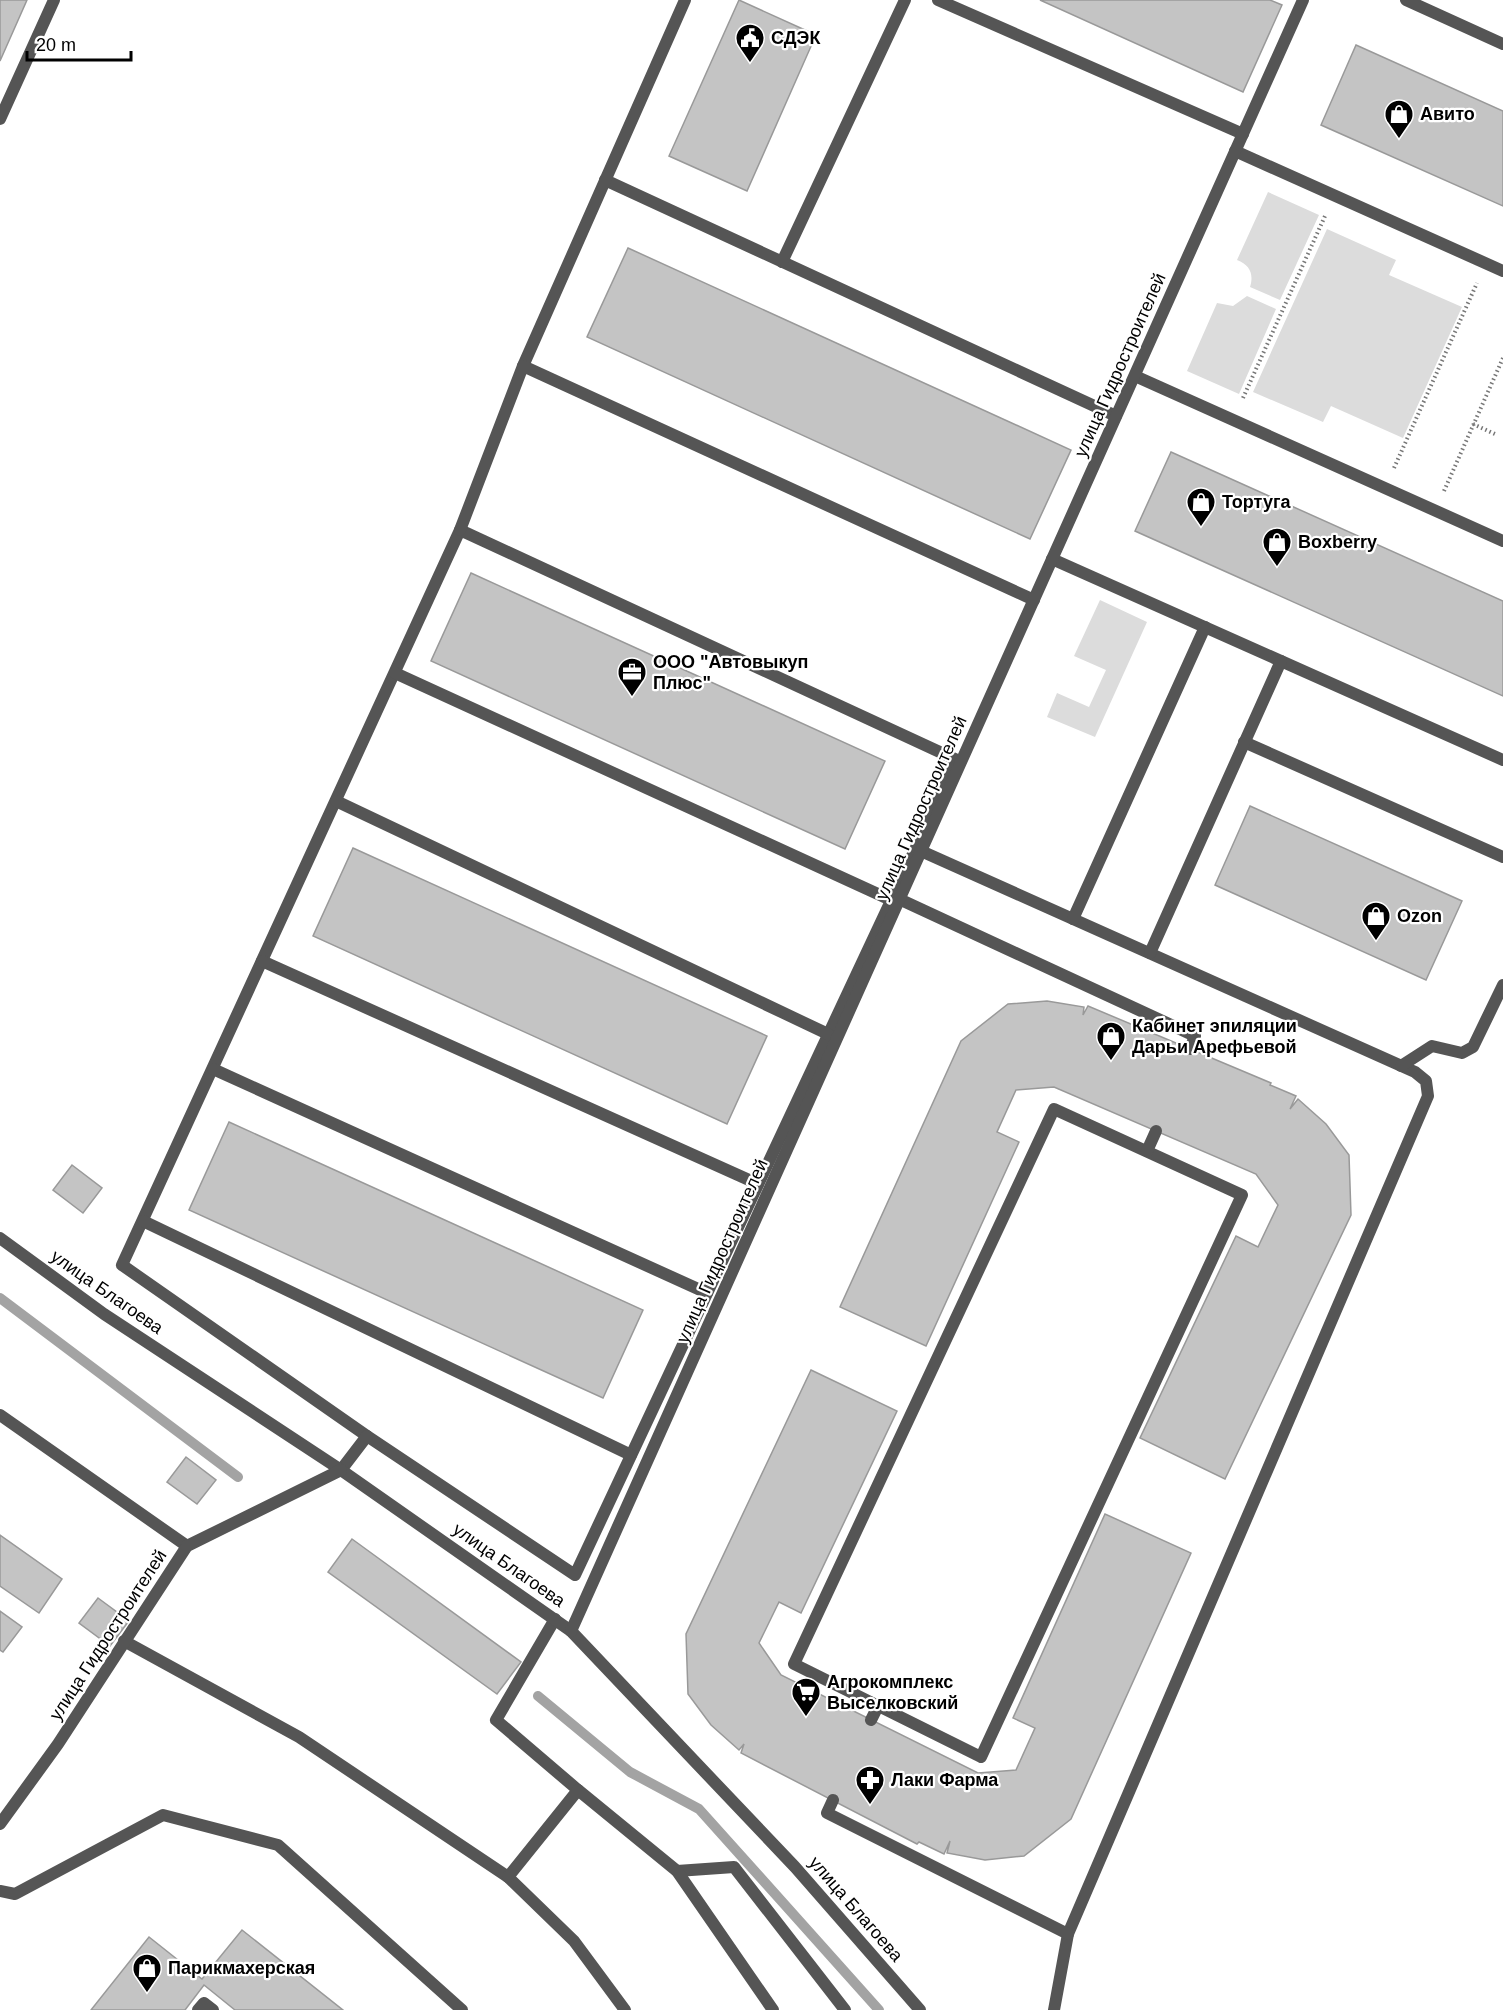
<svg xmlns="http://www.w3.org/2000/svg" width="1503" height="2010" font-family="Arial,sans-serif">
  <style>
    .green { fill: #dcdcdc }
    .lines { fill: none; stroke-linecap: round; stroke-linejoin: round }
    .stream { stroke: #a3a3a3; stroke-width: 10 }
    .building { fill: #c4c4c4; stroke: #999; stroke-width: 1.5 }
    .path { stroke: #777; stroke-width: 4; stroke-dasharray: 1.5 3; stroke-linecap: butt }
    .service { stroke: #555; stroke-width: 12 }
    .minor { stroke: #555; stroke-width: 12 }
    .labels { text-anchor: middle; stroke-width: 4.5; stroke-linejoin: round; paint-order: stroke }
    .poi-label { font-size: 18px; font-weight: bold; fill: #000; stroke: #fff; text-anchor: start }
    .street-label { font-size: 18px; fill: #000; stroke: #fff }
  </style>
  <rect width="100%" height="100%" fill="#fff"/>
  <!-- green -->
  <g class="green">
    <path d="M1268 192 1319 215 1280 300 1250 287C1254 274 1250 265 1237 260Z"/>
    <path d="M1327 229 1396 260 1389 275 1462 307 1403 438 1331 406 1323 422 1253 392Z"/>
    <path d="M1247 296 1276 309 1239 394 1187 371 1217 303 1233 306Z"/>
    <path d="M1100 600 1147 622 1095 737 1047 717 1057 693 1089 707 1106 670 1074 656Z"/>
  </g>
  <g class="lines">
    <!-- stream -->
    <g class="stream">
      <path d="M0 1298 238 1477"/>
      <path d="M538 1696 630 1772 699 1809 879 2010"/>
    </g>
  </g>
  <!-- building -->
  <g class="building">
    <path d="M0 0H27L0 61Z"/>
    <path d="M739 0 816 35 747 191 669 156Z"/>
    <path d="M1040 0H1270L1282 5 1243 92Z"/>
    <path d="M1356 45 1503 111V206L1321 125Z"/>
    <path d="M628 248 1071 450 1030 539 587 337Z"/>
    <path d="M1171 452 1503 601V696L1135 531Z"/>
    <path d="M471 573 885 761 845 849 431 661Z"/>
    <path d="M1250 806 1462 901 1426 980 1215 885Z"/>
    <path d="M353 848 767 1036 727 1124 313 936Z"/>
    <path d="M1047 1001 1084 1007 1083 1015 1088 1006 1271 1083 1270 1085 1296 1096 1290 1109 1298 1099 1326 1124 1349 1155 1351 1215 1225 1479 1140 1438 1236 1236 1258 1247 1278 1205 1256 1174 1054 1087 1016 1090 997 1132 1019 1142 926 1346 840 1307 961 1041 1008 1004Z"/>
    <path d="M229 1122 643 1310 603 1398 189 1210Z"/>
    <path d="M72 1165 102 1188 83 1213 53 1190Z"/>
    <path d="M811 1370 897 1411 801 1613 779 1602 759 1643 781 1675 978 1773 1016 1770 1035 1728 1013 1718 1105 1514 1191 1553 1071 1819 1024 1856 985 1860 947 1853 950 1841 944 1854 919 1842 917 1844 741 1753 744 1744 739 1750 711 1725 688 1694 686 1634Z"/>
    <path d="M186 1457 216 1480 197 1504 167 1482Z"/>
    <path d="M0 1535 62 1579 39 1613 0 1586Z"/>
    <path d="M352 1539 521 1662 497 1694 328 1572Z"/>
    <path d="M98 1598 129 1621 110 1646 79 1623Z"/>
    <path d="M0 1611 22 1627 3 1652 0 1650Z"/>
    <path d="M242 1930 343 2010H235L204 1985 185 2010H91L149 1937 202 1979Z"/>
  </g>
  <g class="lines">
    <!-- path -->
    <g class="path">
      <path d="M1243 398 1325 216"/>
      <path d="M1473 424 1495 434"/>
      <path d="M1394 468 1477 283"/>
      <path d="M1444 491 1503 358"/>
    </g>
    <!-- service -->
    <g class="service">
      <path d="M938 0 1243 134"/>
      <path d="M1406 0 1503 44"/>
      <path d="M0 119 54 0"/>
      <path d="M1235 151 1503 271"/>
      <path d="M605 180 1116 416"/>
      <path d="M782 262 905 0"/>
      <path d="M523 366 685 0"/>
      <path d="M1135 376 1503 541"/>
      <path d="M460 530 957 760 575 1575 367 1436 122 1265Z"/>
      <path d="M460 530 523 366 1034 600"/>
      <path d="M1052 559 1503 760"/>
      <path d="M395 673 891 900"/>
      <path d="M1244 742 1503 857"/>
      <path d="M336 801 828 1034"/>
      <path d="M921 851 1415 1072 1426 1081 1428 1096 1068 1934 1054 2010"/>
      <path d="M899 899 1195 1036 1190 1049"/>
      <path d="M1073 919 1205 627"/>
      <path d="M1150 953 1281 661"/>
      <path d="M262 961 758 1184"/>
      <path d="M1401 1066 1432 1046 1462 1053 1473 1047 1503 985"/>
      <path d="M213 1069 707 1293"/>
      <path d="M1054 1109 1242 1195 981 1757 794 1664Z"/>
      <path d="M1147 1151 1156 1131"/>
      <path d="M143 1221 631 1455"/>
      <path d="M0 1415 187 1546"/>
      <path d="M341 1470 367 1436"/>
      <path d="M555 1619 496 1720 578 1790"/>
      <path d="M124 1641 299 1737 508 1877 574 1941 625 2010"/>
      <path d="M871 1720 878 1706"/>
      <path d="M833 1800 827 1813 1068 1934"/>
      <path d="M677 1871 734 1867 845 2010"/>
      <path d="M508 1877 578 1790 677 1871 773 2010"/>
      <path d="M0 1891 15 1894 163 1815 278 1845 462 2010"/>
      <path d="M198 2010 204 2003 213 2010"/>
    </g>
    <!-- minor -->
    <g class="minor">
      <path d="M0 1238 104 1314 341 1470 571 1631 795 1867 920 2010"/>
      <path d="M571 1631 1303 0"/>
      <path d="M0 1824 58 1744 187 1546 341 1470"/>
    </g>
  </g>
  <!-- icons -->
  <defs>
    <g id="civic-pin" transform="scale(1.5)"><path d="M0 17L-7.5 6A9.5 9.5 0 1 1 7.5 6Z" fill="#000" stroke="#fff"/><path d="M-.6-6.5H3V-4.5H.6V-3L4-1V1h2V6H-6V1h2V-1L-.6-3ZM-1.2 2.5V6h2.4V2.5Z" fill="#fff"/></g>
    <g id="shop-pin" transform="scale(1.5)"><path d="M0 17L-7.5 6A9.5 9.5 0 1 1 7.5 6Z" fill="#000" stroke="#fff"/><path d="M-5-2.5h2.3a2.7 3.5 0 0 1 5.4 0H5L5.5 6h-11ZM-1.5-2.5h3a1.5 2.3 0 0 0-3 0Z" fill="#fff"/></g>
    <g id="office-pin" transform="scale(1.5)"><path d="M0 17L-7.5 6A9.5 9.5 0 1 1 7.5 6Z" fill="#000" stroke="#fff"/><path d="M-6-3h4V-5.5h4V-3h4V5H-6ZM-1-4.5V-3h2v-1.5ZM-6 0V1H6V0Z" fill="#fff"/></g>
    <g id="supermarket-pin" transform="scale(1.5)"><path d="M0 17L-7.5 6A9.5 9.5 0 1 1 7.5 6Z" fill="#000" stroke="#fff"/><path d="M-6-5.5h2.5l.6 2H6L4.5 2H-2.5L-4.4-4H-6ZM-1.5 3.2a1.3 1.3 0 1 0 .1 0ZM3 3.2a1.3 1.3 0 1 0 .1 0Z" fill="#fff"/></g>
    <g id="pharmacy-pin" transform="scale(1.5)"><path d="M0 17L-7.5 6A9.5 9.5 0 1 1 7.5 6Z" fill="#000" stroke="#fff"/><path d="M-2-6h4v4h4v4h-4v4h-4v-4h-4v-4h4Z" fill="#fff"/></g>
  </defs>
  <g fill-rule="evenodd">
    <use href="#civic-pin" x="750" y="38"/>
    <use href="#shop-pin" x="1399" y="114"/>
    <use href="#shop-pin" x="1201" y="502"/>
    <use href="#shop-pin" x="1277" y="542"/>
    <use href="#office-pin" x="632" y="672"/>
    <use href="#shop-pin" x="1376" y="916"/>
    <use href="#shop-pin" x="1111" y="1036"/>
    <use href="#supermarket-pin" x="806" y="1692"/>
    <use href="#pharmacy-pin" x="870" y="1780"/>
    <use href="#shop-pin" x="147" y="1968"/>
  </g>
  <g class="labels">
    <!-- poi labels -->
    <g class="poi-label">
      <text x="771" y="44">СДЭК</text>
      <text x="1420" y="120">Авито</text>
      <text x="1222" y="508">Тортуга</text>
      <text x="1298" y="548">Boxberry</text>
      <text x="653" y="668">ООО "Автовыкуп<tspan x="653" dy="21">Плюс"</tspan></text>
      <text x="1397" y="922">Ozon</text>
      <text x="1132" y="1032">Кабинет эпиляции<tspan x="1132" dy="21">Дарьи Арефьевой</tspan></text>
      <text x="827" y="1688">Агрокомплекс<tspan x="827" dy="21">Выселковский</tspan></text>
      <text x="891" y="1786">Лаки Фарма</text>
      <text x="168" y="1974">Парикмахерская</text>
    </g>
    <!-- street labels -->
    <g class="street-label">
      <text transform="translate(1120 365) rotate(-66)" y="6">улица Гидростроителей</text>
      <text transform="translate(921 808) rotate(-66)" y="6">улица Гидростроителей</text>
      <text transform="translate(722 1251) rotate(-66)" y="6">улица Гидростроителей</text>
      <text transform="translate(107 1292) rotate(35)" y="6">улица Благоева</text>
      <text transform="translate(509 1565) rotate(35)" y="6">улица Благоева</text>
      <text transform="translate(108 1635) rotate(-57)" y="6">улица Гидростроителей</text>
      <text transform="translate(856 1909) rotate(49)" y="6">улица Благоева</text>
    </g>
  </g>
  <!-- scale -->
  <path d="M27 51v9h104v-9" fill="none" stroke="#000000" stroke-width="3"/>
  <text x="36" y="51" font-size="18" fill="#000000" stroke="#ffffff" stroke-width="4.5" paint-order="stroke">20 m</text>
</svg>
